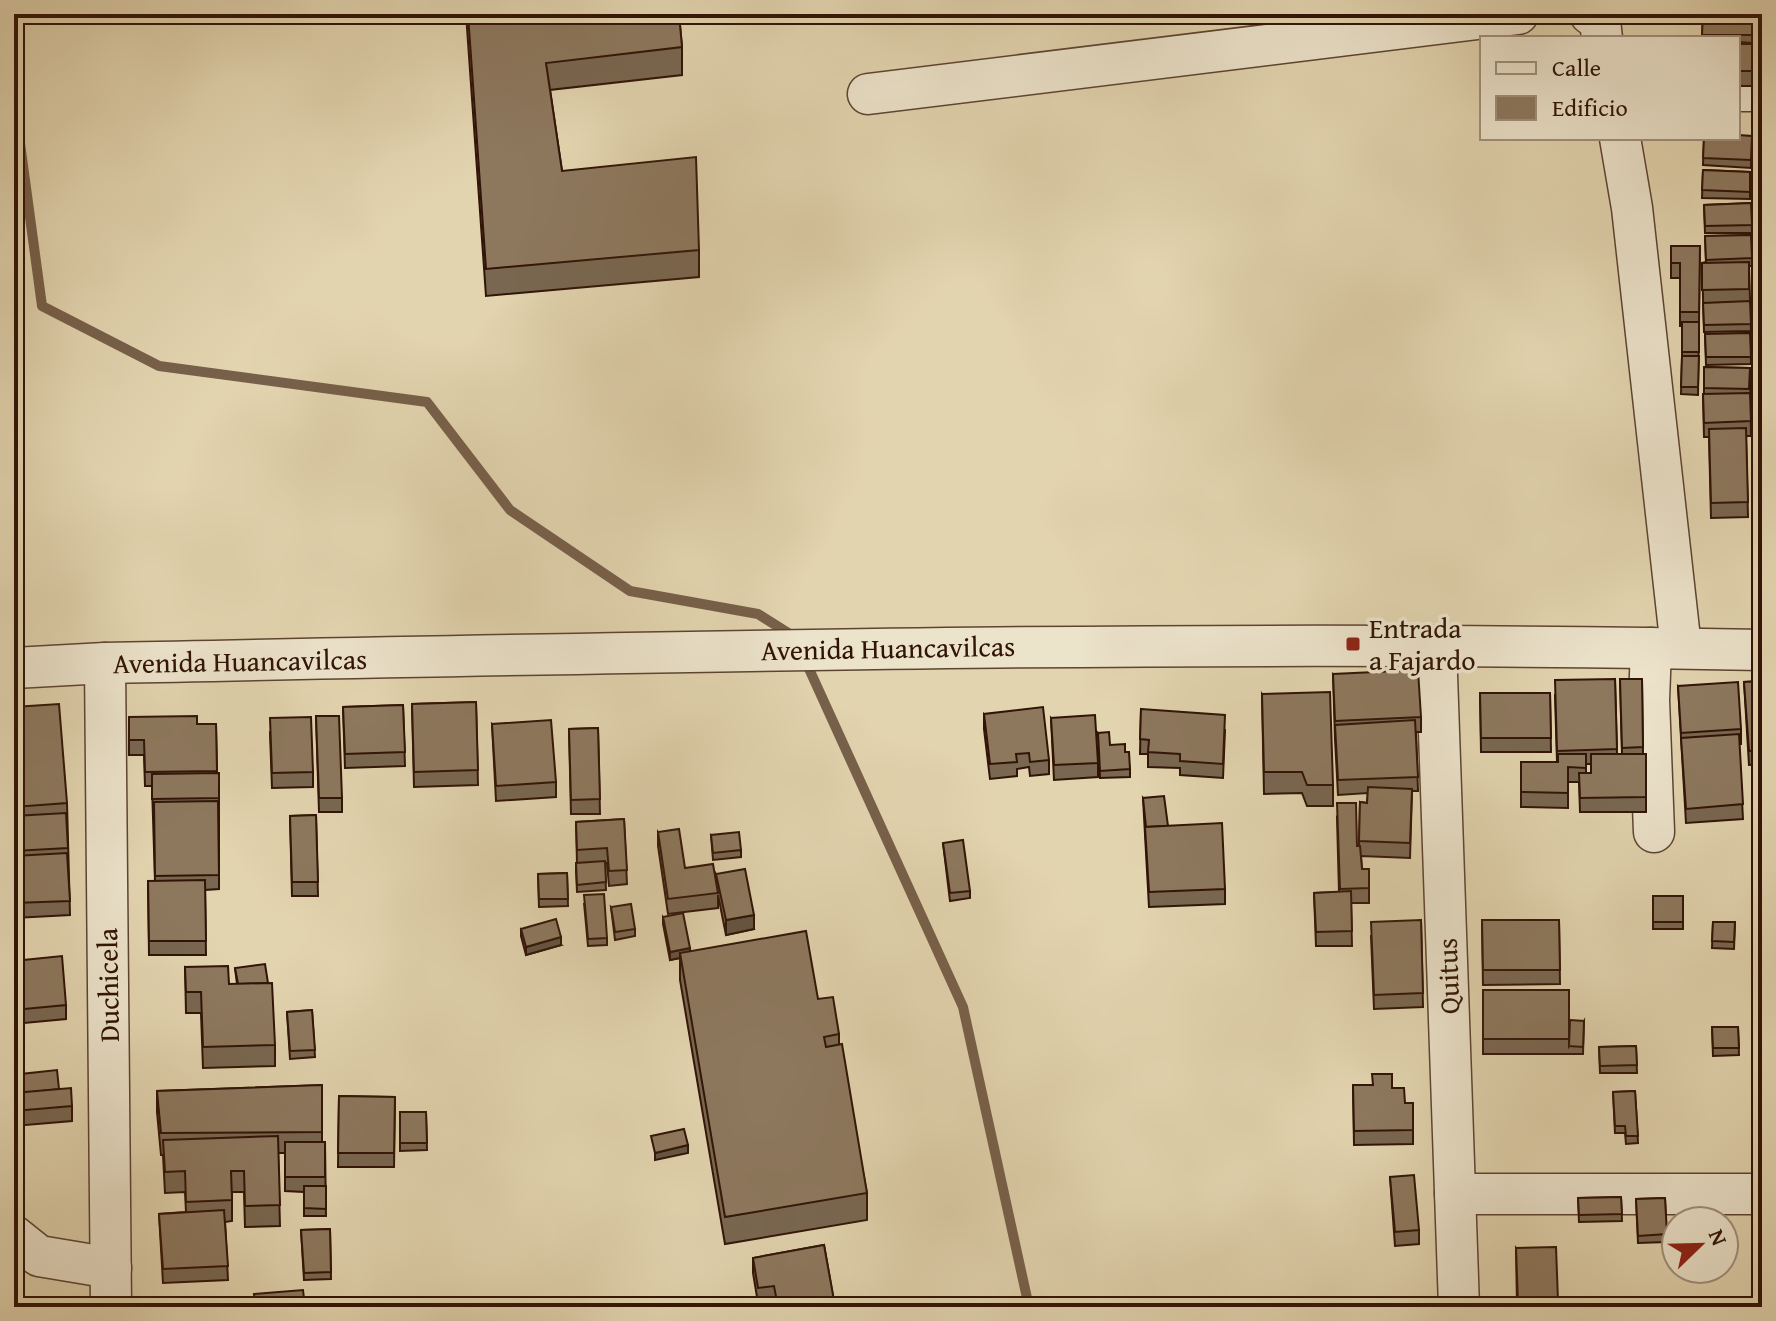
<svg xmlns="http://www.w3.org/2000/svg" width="1776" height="1321" font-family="'Gentium Book Plus',serif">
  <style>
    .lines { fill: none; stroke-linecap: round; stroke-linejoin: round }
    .stream { stroke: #77604a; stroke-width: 10 }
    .minor-casing { stroke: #5d4431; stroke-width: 43 }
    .minor { stroke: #ece3cb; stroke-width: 40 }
    .wall { fill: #796751; stroke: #311407; stroke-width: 2; fill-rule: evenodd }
    .shaded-wall { fill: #635442; stroke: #311407; stroke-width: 2 }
    .building { fill: #8d785e; stroke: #311407; stroke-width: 2 }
    .poi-dot { fill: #8f2418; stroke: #ece3cb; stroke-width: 3 }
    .labels { text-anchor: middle; stroke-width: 7; stroke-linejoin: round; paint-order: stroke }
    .poi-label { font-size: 28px; fill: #311407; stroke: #ece3cb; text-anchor: start }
    .street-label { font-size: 28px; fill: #311407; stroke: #ece3cb }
  </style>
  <rect width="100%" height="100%" fill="#e2d4af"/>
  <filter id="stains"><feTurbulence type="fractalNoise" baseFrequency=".0025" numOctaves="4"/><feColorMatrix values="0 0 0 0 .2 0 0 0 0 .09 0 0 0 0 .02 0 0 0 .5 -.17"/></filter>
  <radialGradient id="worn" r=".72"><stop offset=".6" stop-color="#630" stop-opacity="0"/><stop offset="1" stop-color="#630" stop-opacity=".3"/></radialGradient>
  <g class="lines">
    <!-- stream -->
    <g class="stream">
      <path d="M14 99 42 306 159 366 427 402 510 510 630 591 758 614 793 636"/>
      <path d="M805 660 963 1007 1029 1307"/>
    </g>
    <!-- minor casing -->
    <g class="minor-casing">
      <g id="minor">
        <path d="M1590 14 1600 21 1602 38"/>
        <path d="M1738 91H1762"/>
        <path d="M868 94 1518 14"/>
        <path d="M1620 138 1632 208 1681 648"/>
        <path d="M1436 646 1459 1307"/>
        <path d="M1651 648 1649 700 1654 832"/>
        <path d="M105 663 111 1307"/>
        <path d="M14 668 105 663C658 652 1210 639 1762 650"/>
        <path d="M1455 1194H1762"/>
        <path d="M14 1236 39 1256 111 1268"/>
      </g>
    </g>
    <!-- minor -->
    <use href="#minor" class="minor"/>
  </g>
  <!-- wall -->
  <g class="wall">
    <path d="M466 14H679L682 47V75L550 90 562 171 699 250V277L486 296Z"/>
    <path d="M1703 14H1752V43L1738 42V38H1702Z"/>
    <rect x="1738" y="44" width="14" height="42"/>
    <path d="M1752 136 1751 168 1703 165 1704 138Z"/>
    <path d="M1703 170 1750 172V199L1702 198Z"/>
    <path d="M1751 203 1752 233H1705L1704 205Z"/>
    <path d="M1751 235 1752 266H1749L1751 331 1704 332 1702 263 1706 262 1705 236Z"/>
    <path d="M1671 246H1700L1698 395 1681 394 1682 358V326H1680V278H1671Z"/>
    <path d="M1750 333 1751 364 1706 365 1705 334Z"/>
    <path d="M1704 367 1750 368 1751 436H1746L1748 517 1711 518 1709 437H1704L1703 394H1704Z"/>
    <path d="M1333 674 1421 717V732H1416L1418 791H1412L1410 858 1361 856 1362 869H1369V903H1351L1352 946H1316L1314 893 1339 892 1337 818 1357 846H1359L1360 802 1367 803 1368 793 1338 795 1335 739Z"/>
    <path d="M1615 679 1617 754H1622L1620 679H1642L1643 754H1646V812H1580L1579 782H1568V808L1521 807V762H1557L1555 695ZM1586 764H1591V773H1586Z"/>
    <path d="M1762 681V764L1749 765 1744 682Z"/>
    <path d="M1678 686 1741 729V744H1739L1743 819 1686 823Z"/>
    <path d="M1480 693H1550L1551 752H1481Z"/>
    <path d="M1262 694 1333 785V806H1307L1302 793 1264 794Z"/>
    <path d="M476 702 478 785 414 787 412 704Z"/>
    <path d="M403 705 405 766 345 768 343 707Z"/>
    <path d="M14 707 67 803 70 915 14 918Z"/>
    <path d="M1141 709 1225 730 1223 778 1180 775V768L1148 767V754H1140Z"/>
    <path d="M984 714 1049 760V774L1030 776 1029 767 1017 769V776L990 779 984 729Z"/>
    <path d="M316 716 342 798V812H319Z"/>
    <path d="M129 717 197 724H216L217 773H219V889L205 890 206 955H149L148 881H155L152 786H145L144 755H129Z"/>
    <path d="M1051 718 1098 763V777L1054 780Z"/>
    <path d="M492 724 556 782V797L496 801Z"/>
    <path d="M598 728 600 814H571L569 729Z"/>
    <path d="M270 733 313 772V787L272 788Z"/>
    <path d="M1098 733 1110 745 1125 752 1130 769V777L1100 778Z"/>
    <path d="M1143 798 1225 889V904L1149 907Z"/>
    <path d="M316 815 318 896H292L290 816Z"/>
    <path d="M624 819 627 884 609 886 607 863H605L606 890 577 892 576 870V863H577L576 822Z"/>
    <path d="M658 832 685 868 716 884V874L754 929 726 935 718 895V908L668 914 658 846Z"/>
    <path d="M711 835 741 850V857L713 860Z"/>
    <path d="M943 843 970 891V898L950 901Z"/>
    <path d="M567 873 568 906 539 907 538 874Z"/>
    <rect x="1653" y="896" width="30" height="33"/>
    <path d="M584 903 607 938V945L588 946Z"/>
    <path d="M611 907 635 929V936L615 940Z"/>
    <path d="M663 917 690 951 818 999 839 1034V1045L867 1193V1220L725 1244 680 980V958L670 960 663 924Z"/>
    <path d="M1421 920 1423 1007 1374 1009 1371 936Z"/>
    <path d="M1482 920H1559L1560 984 1483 985Z"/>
    <path d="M1713 922H1735L1734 949 1712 948Z"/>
    <path d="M521 929 561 945 526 955 521 936Z"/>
    <path d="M14 940 17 961 66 1005V1019L14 1024Z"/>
    <path d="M185 967 229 984H237L235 968 275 1045V1066L203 1068 201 1013H186Z"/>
    <path d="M1483 990H1569V1046L1584 1021 1583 1054H1483Z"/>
    <path d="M312 1010 315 1057 290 1059 287 1012Z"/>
    <path d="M1712 1027H1738L1739 1055 1713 1056Z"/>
    <path d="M1636 1046 1637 1073H1600L1599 1047Z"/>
    <path d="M21 1074 59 1089 72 1106V1121L14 1126V1093H22Z"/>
    <path d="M322 1085V1142H325L326 1216H304V1192L285 1191V1153H278L280 1226 245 1227 244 1192H232V1221L225 1222 228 1280 163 1283 159 1214 186 1212 185 1192 165 1193 163 1155H161L157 1112V1091Z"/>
    <path d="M1353 1085 1392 1088 1405 1103H1413V1144L1354 1145Z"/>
    <path d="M1635 1091 1638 1143 1626 1144 1625 1133H1615L1613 1092Z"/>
    <path d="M339 1096 395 1097 394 1167H338Z"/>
    <path d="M400 1112H426L427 1150 400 1151Z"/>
    <path d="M1390 1177 1419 1230V1244L1395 1246Z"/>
    <path d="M1621 1197 1622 1221 1579 1222 1578 1198Z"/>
    <path d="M1665 1198 1667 1242 1638 1243 1636 1199Z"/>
    <path d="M330 1229 331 1279 304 1280 301 1230Z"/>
    <path d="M824 1245 835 1307H775L774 1300 758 1303 753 1273V1258Z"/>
    <path d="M1516 1248 1558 1301V1307H1517Z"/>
    <path d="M1757 1264H1762V1297H1758Z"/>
  </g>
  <!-- shaded-wall -->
  <g class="shaded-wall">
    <path d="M754 915V929L726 935V920Z"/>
    <path d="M561 937V945L526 955V947Z"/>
    <path d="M690 948V956L680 953V958L670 960V952Z"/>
    <path d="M688 1145V1153L655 1160V1153Z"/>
  </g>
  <!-- building -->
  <g class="building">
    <path d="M468 14H679L682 47 546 63 562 171 696 157 699 250 486 269Z"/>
    <path d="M1703 14H1752V35H1702Z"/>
    <rect x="1738" y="44" width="14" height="27"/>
    <path d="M1738 135 1752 136 1751 160 1703 158 1704 138H1738Z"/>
    <path d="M1703 170 1750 172V192L1702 190Z"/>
    <path d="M1751 203 1752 225 1705 226 1704 205Z"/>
    <path d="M1751 235 1752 258 1706 260 1705 236Z"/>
    <path d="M1671 246H1700L1699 312H1680V263H1671Z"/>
    <path d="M1749 262V289L1702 290V263Z"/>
    <path d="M1750 301 1751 324 1704 325 1703 303Z"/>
    <rect x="1682" y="322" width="17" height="30"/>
    <path d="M1750 333 1751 357H1706L1705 334Z"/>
    <path d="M1682 356H1699L1698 387H1681Z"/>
    <path d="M1704 367 1750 368 1749 389 1704 388Z"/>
    <path d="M1750 393 1751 421 1704 423 1703 394Z"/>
    <path d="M1746 428 1748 502 1711 503 1709 429Z"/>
    <path d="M1418 670 1421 717 1335 721 1333 674Z"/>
    <path d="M1615 679 1617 749 1557 751 1555 680Z"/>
    <path d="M1620 679H1642L1643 747 1622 748Z"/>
    <path d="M1762 681V750L1749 751 1744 682Z"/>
    <path d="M1738 682 1741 729 1681 733 1678 686Z"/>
    <path d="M1330 692 1333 785H1307L1302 772H1264L1262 694Z"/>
    <path d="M1480 693H1550L1551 738H1481Z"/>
    <path d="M476 702 478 770 414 772 412 704Z"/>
    <path d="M59 704 67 803 14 807V707Z"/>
    <path d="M403 705 405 752 345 754 343 707Z"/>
    <path d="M1043 707 1049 760 1030 762 1029 753 1016 754 1017 762 990 764 984 714Z"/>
    <path d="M1141 709 1225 715 1223 764 1180 761V754L1148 752 1149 740 1140 739Z"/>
    <path d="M1095 715 1098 763 1054 765 1051 718Z"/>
    <path d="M197 716V724H216L217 771 145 772 144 740H129V717Z"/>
    <path d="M316 716H339L342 798H319Z"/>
    <path d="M311 717 313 772 272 773 270 718Z"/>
    <path d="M551 720 556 782 496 786 492 724Z"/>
    <path d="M1415 720 1418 777 1338 780 1335 725Z"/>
    <path d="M598 728 600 799 571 800 569 729Z"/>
    <path d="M1109 732 1110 745 1125 744V752H1129L1130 769 1100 771 1098 733Z"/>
    <path d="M1739 734 1743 804 1686 809 1681 738Z"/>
    <path d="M1558 754H1586V768L1568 767V793L1521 792V762H1558Z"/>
    <path d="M1591 754H1646V797L1580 798 1579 773H1591Z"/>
    <path d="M219 773V798L152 799V774Z"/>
    <path d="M1368 787 1412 789 1410 843 1359 841 1360 802 1367 803Z"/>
    <path d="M1164 796 1168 826 1146 827 1143 798Z"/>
    <path d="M218 801 219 875 155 876 154 802Z"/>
    <path d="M1337 803H1356L1357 846H1360L1362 869H1369V888L1340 889Z"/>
    <path d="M66 813 68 848 14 851V816Z"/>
    <path d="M316 815 318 882H292L290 816Z"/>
    <path d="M624 819 627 870 609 871 607 848 577 850 576 822Z"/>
    <path d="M1222 823 1225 889 1149 892 1145 827Z"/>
    <path d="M679 829 685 868 713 864 718 893 668 899 658 832Z"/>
    <path d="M739 832 741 850 713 853 711 835Z"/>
    <path d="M963 840 970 891 950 893 943 843Z"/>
    <path d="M67 853 70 901 14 903V856Z"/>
    <path d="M605 861 606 882 577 885 576 863Z"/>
    <path d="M745 869 754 915 726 920 716 874Z"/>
    <path d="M567 873 568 899H539L538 874Z"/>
    <path d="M205 880 206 941H149L148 881Z"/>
    <path d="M1351 891 1352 931 1316 932 1314 893Z"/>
    <path d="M604 894 607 938 588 939 584 895Z"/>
    <rect x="1653" y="896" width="30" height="26"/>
    <path d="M631 904 635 929 615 932 611 907Z"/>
    <path d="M683 913 690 948 670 952 663 917Z"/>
    <path d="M556 919 561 937 526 947 521 929Z"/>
    <path d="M1421 920 1423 993 1374 995 1371 922Z"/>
    <path d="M1482 920H1559L1560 970H1483Z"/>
    <path d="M1713 922H1735L1734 942 1712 941Z"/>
    <path d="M806 931 818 999 833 997 839 1034 824 1037 826 1047 842 1044 867 1193 725 1217 680 953Z"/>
    <path d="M14 940H15L17 961H14Z"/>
    <path d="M62 956 66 1005 14 1010V961Z"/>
    <path d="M265 964 268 983 238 984 235 968Z"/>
    <path d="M228 966 229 984 272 983 275 1045 203 1047 201 992H186L185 967Z"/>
    <rect x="1483" y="990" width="86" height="49"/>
    <path d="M312 1010 315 1050 290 1051 287 1012Z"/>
    <path d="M1570 1020 1584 1021 1583 1047 1569 1046Z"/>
    <path d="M1712 1027H1738L1739 1048H1713Z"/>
    <path d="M1636 1046 1637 1065 1600 1066 1599 1047Z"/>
    <path d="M57 1070 59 1089 23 1093 21 1074Z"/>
    <path d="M1372 1074H1392V1088H1404L1405 1103H1413V1130L1354 1131 1353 1085H1373Z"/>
    <path d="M322 1085V1132L161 1133 157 1091Z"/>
    <path d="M71 1088 72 1106 14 1111V1093Z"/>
    <path d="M1635 1091 1638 1136H1626L1625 1126H1615L1613 1092Z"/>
    <path d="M339 1096 395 1097 394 1153H338Z"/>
    <path d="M400 1112H426L427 1143H400Z"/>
    <path d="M684 1129 688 1145 655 1153 651 1136Z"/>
    <path d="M278 1136 280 1205 245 1206 244 1171H231L232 1200 186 1202 185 1171 165 1172 163 1140Z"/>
    <rect x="285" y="1142" width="40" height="35"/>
    <path d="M1414 1175 1419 1230 1395 1232 1390 1177Z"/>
    <path d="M304 1186H326V1209L304 1208Z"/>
    <path d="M1621 1197 1622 1214 1579 1215 1578 1198Z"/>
    <path d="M1665 1198 1667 1234 1638 1236 1636 1199Z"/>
    <path d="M224 1210 228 1266 163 1269 159 1214Z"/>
    <path d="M330 1229 331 1272 304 1273 301 1230Z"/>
    <path d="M824 1245 835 1306 826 1307H778L774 1286 758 1288 753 1258Z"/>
    <path d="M1556 1247 1558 1301 1518 1302 1516 1248Z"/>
    <path d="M1757 1264H1762V1289H1758Z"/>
    <path d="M303 1290 305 1307H255L254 1294Z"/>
    <path d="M73 1301 74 1307H37V1305Z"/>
  </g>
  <!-- markers -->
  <rect class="poi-dot" x="1345" y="636" width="16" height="16" rx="4"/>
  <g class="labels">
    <!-- poi labels -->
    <g class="poi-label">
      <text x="1369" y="638">Entrada<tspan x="1369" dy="32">a Fajardo</tspan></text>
    </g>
    <!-- street labels -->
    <g class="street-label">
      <text transform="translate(888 648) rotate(-1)" y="10">Avenida Huancavilcas</text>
      <text transform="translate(240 661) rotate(-1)" y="10">Avenida Huancavilcas</text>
      <text transform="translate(1448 976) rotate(-92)" y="10">Quitus</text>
      <text transform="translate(108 985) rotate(-91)" y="10">Duchicela</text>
    </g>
  </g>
  <!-- margin -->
  <rect width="1776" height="1321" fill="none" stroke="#e2d4af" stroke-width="48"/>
  <rect x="16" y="16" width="1744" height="1289" fill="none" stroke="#311407" stroke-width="4"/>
  <rect x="24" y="24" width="1728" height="1273" fill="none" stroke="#311407" stroke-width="2"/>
  <!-- legend -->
  <rect x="1480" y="36" width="260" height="104" fill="#ece3cb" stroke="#a1907d" stroke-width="2"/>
  <rect x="1496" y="62" width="40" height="12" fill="#ece3cb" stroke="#a1907d" stroke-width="2"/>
  <text x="1552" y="76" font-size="24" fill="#311407">Calle</text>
  <rect x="1496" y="96" width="40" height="24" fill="#8d785e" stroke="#a1907d" stroke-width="2"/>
  <text x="1552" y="116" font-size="24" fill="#311407">Edificio</text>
  <!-- north arrow -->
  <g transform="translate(1700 1245) rotate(67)"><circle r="38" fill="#ece3cb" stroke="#a1907d" stroke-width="2"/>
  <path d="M0-6L14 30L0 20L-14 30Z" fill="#8f2418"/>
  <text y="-12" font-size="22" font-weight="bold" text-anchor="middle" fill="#311407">N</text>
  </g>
  <rect width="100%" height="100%" filter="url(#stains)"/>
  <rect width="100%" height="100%" fill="url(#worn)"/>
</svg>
